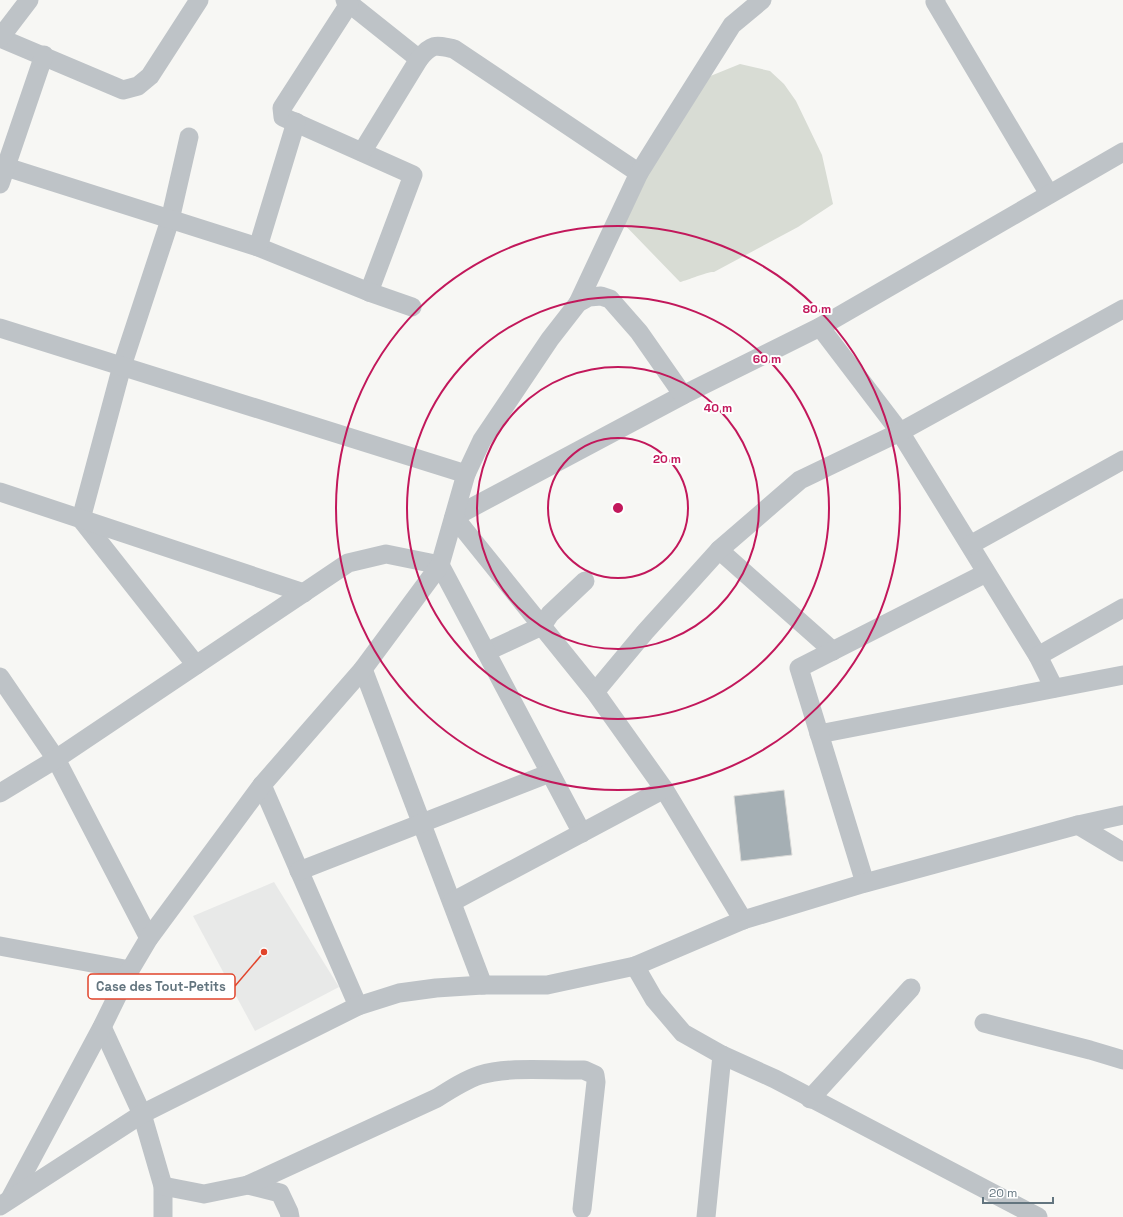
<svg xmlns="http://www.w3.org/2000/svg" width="1123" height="1217" font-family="'Space Grotesk',sans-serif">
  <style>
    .built { fill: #e8e9e8 }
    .green { fill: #d8dcd4 }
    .building { fill: #a5afb4; stroke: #d9d9d7 }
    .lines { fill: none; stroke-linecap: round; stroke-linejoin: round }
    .minor { stroke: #bec3c7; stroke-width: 19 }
    .ring { fill: none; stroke: #c2185b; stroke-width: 2 }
    .centre { fill: #c2185b; stroke: #fff; stroke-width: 2 }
    .ring-label { font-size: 12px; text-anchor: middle; font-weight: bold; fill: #c2185b; stroke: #fff; stroke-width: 4; stroke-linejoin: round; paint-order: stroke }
    .leader { fill: none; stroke: #e1442b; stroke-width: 1.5 }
    .callout-dot { fill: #e1442b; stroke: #fff; stroke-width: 1.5 }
    .callout { fill: #fff; stroke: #e1442b; stroke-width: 1.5 }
    .callout-label { font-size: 13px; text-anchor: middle; font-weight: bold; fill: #63757f }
  </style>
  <rect width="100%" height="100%" fill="#f7f7f4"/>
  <!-- built -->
  <path class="built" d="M274 882 339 987 255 1031 193 916Z"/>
  <!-- green -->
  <path class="green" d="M740 64 770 71 784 84 796 101 822 155 833 204 798 227 714 272C709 271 688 280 680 282L617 217 708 77Z"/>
  <!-- building -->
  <path class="building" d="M784 790 792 855 741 861 734 796Z"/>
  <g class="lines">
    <!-- minor -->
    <g class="minor">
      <path d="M345 0 419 59"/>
      <path d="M936 0 935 2 1049 194"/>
      <path d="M349 4 282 108 283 117 413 175 369 292"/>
      <path d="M0 38 123 90 138 86 150 76 199 0"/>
      <path d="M0 38 29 0"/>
      <path d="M189 137 170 220 122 366 81 519 196 665"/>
      <path d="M362 152 419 59C432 43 436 45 454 49L639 173"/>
      <path d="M0 165 258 247 369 292 412 307"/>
      <path d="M0 184 44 55"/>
      <path d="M258 247 296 122"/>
      <path d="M578 303 639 173 662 136 732 25 762 0"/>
      <path d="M820 327 900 432 1038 656 1054 688"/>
      <path d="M0 328 466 474"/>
      <path d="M0 492 304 593"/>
      <path d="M454 517 683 395 820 327 1123 152"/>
      <path d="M454 517 595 692 664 789 743 920"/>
      <path d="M970 545 1123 460"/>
      <path d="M719 550 833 651"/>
      <path d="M486 652 542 626 550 614 585 581"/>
      <path d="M1038 656 1123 608"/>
      <path d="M363 669 483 985"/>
      <path d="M0 677 56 759 149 938"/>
      <path d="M595 692 645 632 719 550 800 480 900 432 1123 309"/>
      <path d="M819 734 1123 675"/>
      <path d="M262 785 358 1006"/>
      <path d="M0 793 56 759 348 563 386 554 440 565 582 833"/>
      <path d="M1078 825 1123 852"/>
      <path d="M299 871 550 773"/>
      <path d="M865 883 799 668 986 573"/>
      <path d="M452 902 664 789"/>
      <path d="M0 946 130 970"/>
      <path d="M635 966 654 999 683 1033 722 1055 775 1079 1038 1217"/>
      <path d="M984 1023 1090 1050 1123 1060"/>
      <path d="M102 1027 142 1114 163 1186V1217"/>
      <path d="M810 1099 911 988"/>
      <path d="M248 1185 280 1193 289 1212 290 1217"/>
      <path d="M163 1186 204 1194 248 1185 437 1098C451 1089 465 1080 480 1075 509 1066 554 1071 584 1070L595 1075 596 1082 582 1209"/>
      <path d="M11 1197 102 1027 130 970 149 938 262 785 363 669 440 565 466 474 482 440 550 339 578 303 589 297 601 296 610 299 639 332 683 395"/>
      <path d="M0 1206 142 1114 358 1006 399 993 436 988 483 985H547L635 966 743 920 865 883 1078 825 1123 815"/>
      <path d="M706 1217 722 1055"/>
    </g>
  </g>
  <!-- distance rings -->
  <g class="ring">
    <circle cx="618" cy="508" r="70"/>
    <circle cx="618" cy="508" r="141"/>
    <circle cx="618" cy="508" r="211"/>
    <circle cx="618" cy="508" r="282"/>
  </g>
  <circle cx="618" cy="508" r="6" class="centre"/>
  <g class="ring-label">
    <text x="817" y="313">80 m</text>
    <text x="767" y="363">60 m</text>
    <text x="718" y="412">40 m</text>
    <text x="667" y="463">20 m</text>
  </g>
  <!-- callouts -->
  <path class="leader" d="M264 952L235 986"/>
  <circle class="callout-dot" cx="264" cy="952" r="4"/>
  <rect class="callout" x="88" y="974" width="147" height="25" rx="4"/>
  <g class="callout-label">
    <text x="161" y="991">Case des Tout-Petits</text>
  </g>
  <!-- scale -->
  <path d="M983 1197v6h70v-6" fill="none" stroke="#63757f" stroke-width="2"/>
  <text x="989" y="1197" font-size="12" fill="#63757f" stroke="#ffffff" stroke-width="3" paint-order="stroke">20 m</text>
</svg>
